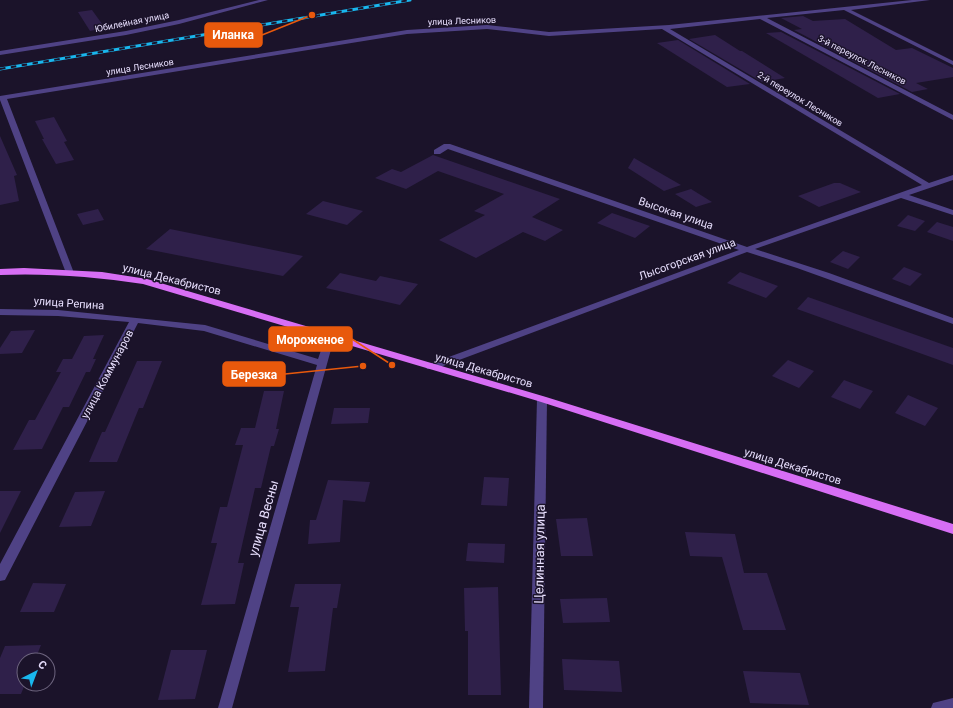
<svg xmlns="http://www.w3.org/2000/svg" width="953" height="708" font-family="Roboto,sans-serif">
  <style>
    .building { fill: #2f204a }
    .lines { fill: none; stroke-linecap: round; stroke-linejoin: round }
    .minor { fill: #4f4285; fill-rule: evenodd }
    .major { fill: #d76ef4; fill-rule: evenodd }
    .rail-casing { stroke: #19b7ee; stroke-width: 3 }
    .rail { stroke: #1b132a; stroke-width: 2; stroke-dasharray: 5.5; stroke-linecap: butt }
    .labels { text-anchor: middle; stroke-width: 3; stroke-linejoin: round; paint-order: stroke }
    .far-street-label { font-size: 9px; fill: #e7defd; stroke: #1b132a }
    .street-label { font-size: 11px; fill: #e7defd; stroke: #1b132a }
    .near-street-label { font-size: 13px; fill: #e7defd; stroke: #1b132a }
    .leader { fill: none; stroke: #e8590c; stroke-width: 1.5 }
    .callout-dot { fill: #e8590c; stroke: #1b132a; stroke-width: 1.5 }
    .callout { fill: #e8590c; stroke: #e8590c; stroke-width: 1.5 }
    .callout-label { font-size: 12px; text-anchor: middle; font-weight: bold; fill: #fff }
  </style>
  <rect width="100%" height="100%" fill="#1b132a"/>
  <!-- building -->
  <g class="building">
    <path d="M92 10 105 28 90 31 78 12Z"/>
    <path d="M803 16 813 21 845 19 896 50 912 48 953 68V77L916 83 928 89 912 92 794 30 802 29 781 18Z"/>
    <path d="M781 32 900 94 878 98 766 33Z"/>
    <path d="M715 35 740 51H742L785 78 762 82 689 39Z"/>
    <path d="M678 40 750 84 727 87 657 43Z"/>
    <path d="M54 117 67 141 64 142 74 160 56 164 42 139H44L35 121Z"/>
    <path d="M0 136 17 175 14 176 19 201 0 205Z"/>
    <path d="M433 155 560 199 532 217 563 230 545 241 523 232 476 258 439 240 485 215 474 211 504 194 438 171 406 189 375 178 392 169 401 172Z"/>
    <path d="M634 158 681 185 664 191 628 168Z"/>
    <path d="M834 183H840L861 192 819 207 798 196Z"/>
    <path d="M691 189 712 202 696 207 675 194Z"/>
    <path d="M323 201 363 211 347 225 306 214Z"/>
    <path d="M98 209 104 220 83 225 77 214Z"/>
    <path d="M612 213 650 226 635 238 597 223Z"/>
    <path d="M908 215 925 221 915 231 897 226Z"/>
    <path d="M937 222 953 227V241L927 232Z"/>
    <path d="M170 229 303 256 283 276 146 249Z"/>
    <path d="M843 251 860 257 848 269 830 262Z"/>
    <path d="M904 267 922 274 910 286 892 279Z"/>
    <path d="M740 272 778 286 766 298 727 283Z"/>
    <path d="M340 273 376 281 380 276 418 284 400 305 326 288Z"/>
    <path d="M808 297 953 348V365L797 309Z"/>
    <path d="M35 330 22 353 0 354V348L11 331Z"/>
    <path d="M104 335 93 359H96L90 372H86L69 407H63L42 449 13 450 29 420H35L61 372H56L63 359H72L84 336Z"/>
    <path d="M788 360 814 371 799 388 772 376Z"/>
    <path d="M137 361H162L143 408H139L117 462H89L102 432H105Z"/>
    <path d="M844 380 873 391 860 409 831 397Z"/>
    <path d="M264 391H284L276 429H279L274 446H271L261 488H255L238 563H244L235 604 201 605 217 543H211L220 507H227L243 445H235L241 428H255Z"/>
    <path d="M908 395 938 408 925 426 895 413Z"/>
    <path d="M334 408H370L368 423 331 424Z"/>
    <path d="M484 477 509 478 507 506 481 505Z"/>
    <path d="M328 480 370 482 365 502 343 500 340 542 308 544 310 520H316Z"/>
    <path d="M0 491H21L0 533Z"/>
    <path d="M105 491 91 526 59 527 75 492Z"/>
    <path d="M587 518 593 556H561L556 519Z"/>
    <path d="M685 532 735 534 744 573H767L786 630H743L722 557 690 556Z"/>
    <path d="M468 543 505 544 504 563 466 561Z"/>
    <path d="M33 583 66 584 54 612H20Z"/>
    <path d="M295 584H341L337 608H333L325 671 288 672 299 607H290Z"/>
    <path d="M498 587 501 695H468V631H465L464 588Z"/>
    <path d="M607 598 610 622 563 623 560 599Z"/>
    <path d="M41 645 35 660H24L25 684 21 694H0V658L5 646Z"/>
    <path d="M171 650H207L195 699 158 700Z"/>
    <path d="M562 659 619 661 622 692 564 690Z"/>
    <path d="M743 671 800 673 809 705 750 703Z"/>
  </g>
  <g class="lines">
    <!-- minor -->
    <g class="minor">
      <path d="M259 0H268L179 24 126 35 0 55V51L126 31 179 20Z"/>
      <path d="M912 0H930L851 10 953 61V65L844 10 767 18 953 115V120L760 19 670 29 929 183 953 175V180L909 195 953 210V215L901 198 755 249 829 273 953 318V324L797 268 747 252 435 369H427L426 367 427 365 739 250 448 149 440 154H434V150L444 144H450L747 247 922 185 662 29 549 36 487 29 407 34 7 99 74 273 70 276 66 273 0 100V96L407 30 487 25 549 32 669 25Z"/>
      <path d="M0 309 58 310 205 325 318 359 327 333 330 332 335 335 232 708H218L317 365 204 331 138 323 5 580 0 581V564L129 322 58 316 0 315Z"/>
      <path d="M542 396 547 399 543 708H529L537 399Z"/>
      <path d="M953 698V708H931L933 703Z"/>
    </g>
    <!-- major -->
    <path class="major" d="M24 268 102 272 147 279 546 397 953 524V534L538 401 143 284C96 277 48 273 0 275V269Z"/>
    <!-- rail casing -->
    <g class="rail-casing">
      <path id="rail" d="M0 69 410 0"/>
    </g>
    <!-- rail -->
    <use href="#rail" class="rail"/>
  </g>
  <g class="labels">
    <!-- far-street labels -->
    <g class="far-street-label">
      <text transform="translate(462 21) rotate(-2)" y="3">улица Лесников</text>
      <text transform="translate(132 22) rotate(-11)" y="3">Юбилейная улица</text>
      <text transform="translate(862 60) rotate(27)" y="3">3-й переулок Лесников</text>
      <text transform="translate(140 67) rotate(-9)" y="3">улица Лесников</text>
      <text transform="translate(800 99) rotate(31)" y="3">2-й переулок Лесников</text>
    </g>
    <!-- street labels -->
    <g class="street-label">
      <text transform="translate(676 213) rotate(19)" y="4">Высокая улица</text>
      <text transform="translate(687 259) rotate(-20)" y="4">Лысогорская улица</text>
      <text transform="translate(172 279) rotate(14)" y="4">улица Декабристов</text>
      <text transform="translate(69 303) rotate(4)" y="4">улица Репина</text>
      <text transform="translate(484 370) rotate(16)" y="4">улица Декабристов</text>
      <text transform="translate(107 374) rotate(-62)" y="4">улица Коммунаров</text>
      <text transform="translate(793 466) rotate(17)" y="4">улица Декабристов</text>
    </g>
    <!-- near-street labels -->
    <g class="near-street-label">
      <text transform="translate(263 518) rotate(-74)" y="5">улица Весны</text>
      <text transform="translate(539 554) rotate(-89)" y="5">Целинная улица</text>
    </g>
  </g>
  <!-- callouts -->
  <path class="leader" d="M312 15L262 35M392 365L352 339M363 366L285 374"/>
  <g class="callout-dot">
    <circle cx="312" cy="15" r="4"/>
    <circle cx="392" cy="365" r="4"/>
    <circle cx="363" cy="366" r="4"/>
  </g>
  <g class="callout">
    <rect x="205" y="23" width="57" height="24" rx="4"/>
    <rect x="269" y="327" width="83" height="24" rx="4"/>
    <rect x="223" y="362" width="62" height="24" rx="4"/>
  </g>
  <g class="callout-label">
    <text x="233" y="39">Иланка</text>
    <text x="310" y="344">Мороженое</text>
    <text x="254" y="379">Березка</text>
  </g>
  <!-- north arrow -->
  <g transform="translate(36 672) rotate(42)"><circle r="19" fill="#1b132a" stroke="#6d647e"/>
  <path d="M0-3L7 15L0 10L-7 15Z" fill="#19b7ee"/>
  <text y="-6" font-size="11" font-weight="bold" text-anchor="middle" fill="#e7defd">С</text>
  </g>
</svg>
